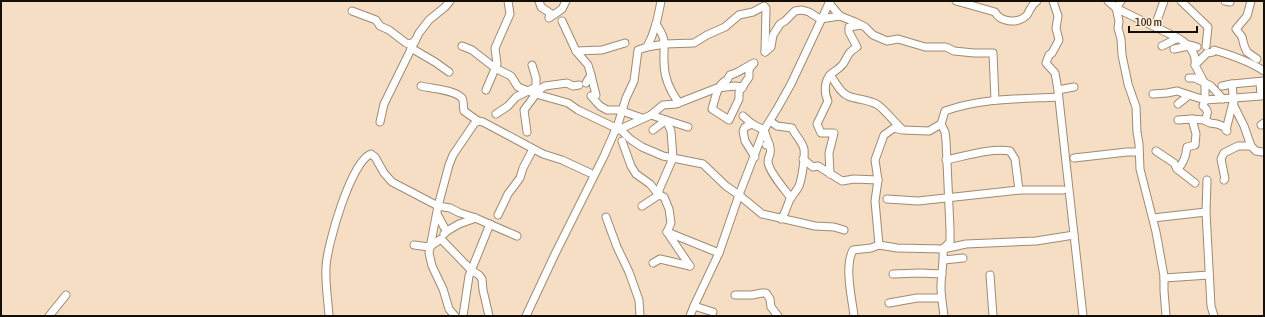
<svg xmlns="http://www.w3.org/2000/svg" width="1265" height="317" font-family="'Asap Condensed',sans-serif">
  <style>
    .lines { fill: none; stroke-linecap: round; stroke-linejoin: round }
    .minor-casing { stroke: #9f8a72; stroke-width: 9 }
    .minor { stroke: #fff; stroke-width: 7 }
  </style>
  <rect width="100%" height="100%" fill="#f5dec4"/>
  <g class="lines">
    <!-- minor casing -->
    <g class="minor-casing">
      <g id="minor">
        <path d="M539 1 541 7 550 13 549 18 562 9 566 1"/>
        <path d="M956 1 995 12C1000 22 1017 24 1026 16 1028 15 1029 10 1031 8 1032 5 1035 3 1037 1"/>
        <path d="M1053 1 1058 16 1056 28 1059 40 1052 53 1049 55 1046 63 1055 73 1058 90 1083 316"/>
        <path d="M1108 1 1116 8 1124 12 1178 38"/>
        <path d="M1121 1 1116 8 1119 21 1118 28 1121 39 1122 55 1128 84 1136 107 1137 132 1139 144 1140 169 1156 232 1164 276V291L1166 316"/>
        <path d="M1181 1 1208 27 1206 46"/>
        <path d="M1225 1 1230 2V1"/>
        <path d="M1251 1 1247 16 1236 29 1242 37 1244 45 1247 52 1257 59"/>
        <path d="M829 3 840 16"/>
        <path d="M352 11 376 20 380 26 389 30 406 43 410 44 415 41"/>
        <path d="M562 21 576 51 588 65 591 75 586 83"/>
        <path d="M656 24C668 42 663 43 664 62 664 78 670 91 679 103"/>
        <path d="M1155 26 1164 1"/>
        <path d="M462 46 472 50 495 68 511 76 518 87 528 91 536 87V78L532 65"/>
        <path d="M1162 46 1178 38C1188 44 1197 53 1195 65"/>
        <path d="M647 47 665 44 694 43 707 35 725 27 739 15 753 12 764 6 766 8 765 52"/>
        <path d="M411 48 435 62 449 72"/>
        <path d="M1174 49 1189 46 1190 45 1197 47"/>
        <path d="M576 51 602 50 625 43"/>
        <path d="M765 52 771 47 773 35 780 24 785 21 795 11 802 10 809 12 820 19 840 16 855 22 865 27 873 35 887 41 898 39 925 47H946L954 51 974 53H993L995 100"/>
        <path d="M754 63 749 69V77L739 92V99L729 120 712 109C715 100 717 84 727 80L730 75C739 73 745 67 754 63Z"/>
        <path d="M591 75 596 95 591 96 600 106 607 110H619L642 118"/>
        <path d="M830 75C836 82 839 92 848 96 858 100 868 99 878 105 887 112 893 121 902 129"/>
        <path d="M1189 78H1195L1211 86 1223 99"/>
        <path d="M1232 84 1234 106 1244 126 1251 146 1256 151 1262 152"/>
        <path d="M421 86C432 89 453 89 462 98 464 101 463 107 464 111L478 121"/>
        <path d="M1222 86 1232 84 1264 81"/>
        <path d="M486 90 497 64 495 48 510 14 508 1"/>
        <path d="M1058 90 1074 87"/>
        <path d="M1153 94 1167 93 1177 91 1189 95"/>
        <path d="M1234 98 1261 96 1260 82"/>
        <path d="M1178 104 1189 95 1205 100 1234 98 1226 130"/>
        <path d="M496 114 508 106 516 97 528 91 536 94 568 103 578 110 616 128"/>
        <path d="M743 116 752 124 764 130 769 144 766 145"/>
        <path d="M1192 119 1204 120 1210 123 1217 124 1225 127 1227 131"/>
        <path d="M1205 120C1208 113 1209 111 1203 106L1205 100V84L1195 65 1207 53 1213 52 1214 50C1231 55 1249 61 1264 71"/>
        <path d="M770 121 777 126 792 128C795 135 802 141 804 149 805 158 802 178 799 186 797 191 793 194 790 199 787 206 786 212 781 219"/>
        <path d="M380 122 384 104 419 33 429 20 445 7 450 1"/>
        <path d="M618 124 620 129 630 139 642 147 663 156 703 164 726 186 739 195 762 214 815 226 834 227 844 230"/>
        <path d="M752 124 745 127 743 131 745 141 755 157"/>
        <path d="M941 124 945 132 946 140 950 229V242L943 249C944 262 941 274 941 287 941 297 943 307 944 316"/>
        <path d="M1261 125 1264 123"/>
        <path d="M618 130 651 115 663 105 676 104 717 88 735 86 743 87"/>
        <path d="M653 130 666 120 688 127"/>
        <path d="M527 132 524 110 539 90 545 86 567 83 573 86 579 85"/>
        <path d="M622 141 631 166 636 174 650 184 659 195 664 197 669 209 671 223 667 232"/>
        <path d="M769 144C773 155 768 154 768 162 769 172 785 190 791 198"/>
        <path d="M1156 151 1174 163 1177 169 1195 183"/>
        <path d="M1074 158 1127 152H1139"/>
        <path d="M803 159 813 167 818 166 842 181 854 179 878 180"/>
        <path d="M946 160C966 156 990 148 1010 151L1015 159 1019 190"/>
        <path d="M1177 169C1184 164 1186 156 1187 147L1195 145 1196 134 1192 119 1178 120"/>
        <path d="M830 174 829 153 834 133H821L817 124 828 101C824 93 824 81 831 74 835 71 840 68 843 64 849 55 847 53 857 47L849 32V27L861 25"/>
        <path d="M1207 180 1206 212 1211 306 1214 316"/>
        <path d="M1224 180 1225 179 1221 159 1224 153 1238 146H1251"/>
        <path d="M887 199 918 201 1019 190H1063"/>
        <path d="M642 206 659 195V190L673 158 671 131 666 120 651 115"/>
        <path d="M437 214 444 227 447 231 444 234"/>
        <path d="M498 215 508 194 520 178 523 168 533 149"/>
        <path d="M606 217 617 247 629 272 639 300 640 316"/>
        <path d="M1153 218 1206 212"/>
        <path d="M447 231 459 224 476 218"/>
        <path d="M667 232 719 253"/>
        <path d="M667 232 690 266"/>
        <path d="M517 236 473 217 460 213 450 208 438 206 449 165 453 155 474 124 478 121 483 122 543 154 562 160 590 173"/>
        <path d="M414 245 429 247 441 239 471 270 479 275 482 279 483 290 489 316"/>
        <path d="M879 245 875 201 878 180 875 160 884 135 894 128 902 130 929 131 941 124 945 111C981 98 1020 99 1058 97"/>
        <path d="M944 260 963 258"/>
        <path d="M653 263 660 259 690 266"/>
        <path d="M893 274 920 273 942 274"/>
        <path d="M990 275 993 316"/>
        <path d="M1164 278 1209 275"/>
        <path d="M735 295H752L762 293H766L770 299 771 307 778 316"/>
        <path d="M889 303 917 298H941"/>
        <path d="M694 306 713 312"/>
        <path d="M49 316 66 295"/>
        <path d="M329 316C328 300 325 283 326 267 327 245 351 161 371 154L375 157 384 173 392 182 438 206 429 253 432 266 443 289 449 309 455 316"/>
        <path d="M463 316 469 276 490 224"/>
        <path d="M526 316 555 254 604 156 618 124 626 98 634 81 638 50 647 47C655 32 658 17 661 1"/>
        <path d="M690 316 694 306 719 253 739 195 764 130 777 109 791 84 830 1"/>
        <path d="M854 316C852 298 844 267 853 250L871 248 879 245 897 248 943 249 966 244 1036 241 1074 235"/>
      </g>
    </g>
    <!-- minor -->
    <use href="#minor" class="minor"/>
  </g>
  <!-- border -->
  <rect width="1265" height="317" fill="none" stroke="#150e05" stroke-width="4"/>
  <!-- scale -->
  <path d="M1129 26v6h68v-6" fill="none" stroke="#150e05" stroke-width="2"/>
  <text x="1135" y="26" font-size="12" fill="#150e05" stroke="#ffecd7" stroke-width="3" paint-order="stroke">100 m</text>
</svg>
